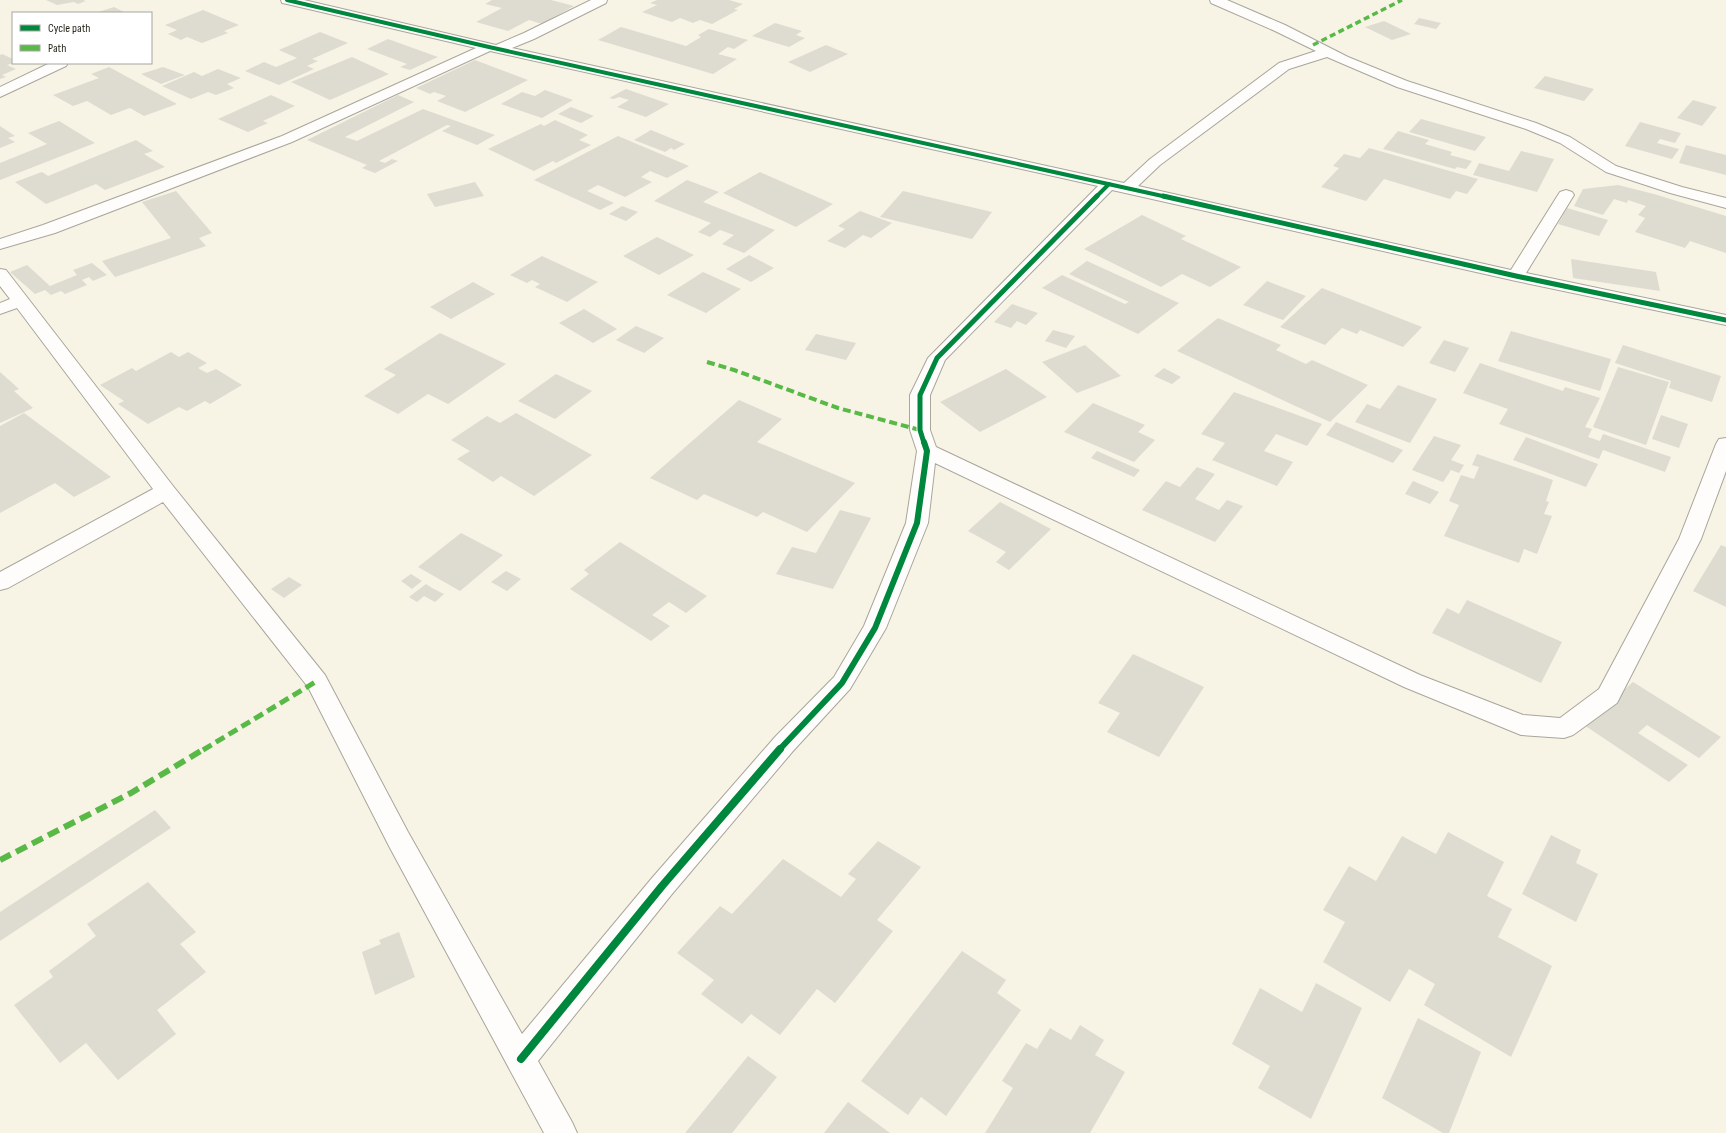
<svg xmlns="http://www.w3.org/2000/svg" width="1726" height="1133" font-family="'Sofia Sans Condensed',sans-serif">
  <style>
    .building { fill: #dedcd0 }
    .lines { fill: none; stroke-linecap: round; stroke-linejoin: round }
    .minor-casing { stroke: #a8a69b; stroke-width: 2 }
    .minor { fill: #fefdfb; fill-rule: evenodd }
    .quiet-far3 { stroke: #58b947; stroke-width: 3.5; stroke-dasharray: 6 3.5; stroke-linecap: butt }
    .quiet-far2 { stroke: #58b947; stroke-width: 4; stroke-dasharray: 8 4; stroke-linecap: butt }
    .quiet-far1 { stroke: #58b947; stroke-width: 5; stroke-dasharray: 10 5; stroke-linecap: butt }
    .quiet { stroke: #58b947; stroke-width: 6; stroke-dasharray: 12 6; stroke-linecap: butt }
    .cycleway-far3-casing { stroke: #fff; stroke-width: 5.5 }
    .cycleway-far2-casing { stroke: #fff; stroke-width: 7 }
    .cycleway-far1-casing { stroke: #fff; stroke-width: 8 }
    .cycleway-casing { stroke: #fff; stroke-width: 10 }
    .cycleway-far3 { stroke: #00873e; stroke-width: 4 }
    .cycleway-far2 { stroke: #00873e; stroke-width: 5 }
    .cycleway-far1 { stroke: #00873e; stroke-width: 6 }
    .cycleway { stroke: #00873e; stroke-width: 8 }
  </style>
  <rect width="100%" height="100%" fill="#f7f4e5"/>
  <!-- building -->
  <g class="building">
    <path d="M46 0H83L86 1 78 4 74 2 57 5Z"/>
    <path d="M492 0H551L574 6 542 24 529 20 508 31 476 22 502 8 485 4Z"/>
    <path d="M657 0H729L743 4 734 9 738 10 712 24 700 20 693 23 680 18 672 22 642 12 657 5 650 3Z"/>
    <path d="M114 7 124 12 96 13H95Z"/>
    <path d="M203 10 239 25 224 31 228 33 202 43 187 37 181 40 168 34 177 30 165 25Z"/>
    <path d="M1419 18 1441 23 1436 29 1414 24Z"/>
    <path d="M1384 21 1411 34 1392 40 1365 27Z"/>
    <path d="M775 23 802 31 796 35 805 38 789 47 752 36Z"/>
    <path d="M621 27 686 46 701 37 698 35 709 29 748 40 734 49 728 47 718 54 737 59 713 74 598 40Z"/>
    <path d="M320 32 348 43 312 59 318 61 307 66 314 69 279 85 245 71 264 62 276 67 297 58 279 50Z"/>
    <path d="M388 39 438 57 410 70 400 67 407 64 367 49Z"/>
    <path d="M826 45 848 54 810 72 788 62Z"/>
    <path d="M2 54 13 59V63L7 65 16 69 2 75 6 77 0 79V55Z"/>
    <path d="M352 57 389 74 330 100 291 82Z"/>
    <path d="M475 60 528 80 465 112 437 101 446 96 434 92 430 94 416 88Z"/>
    <path d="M109 67 122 74 177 104 144 116 130 108 111 115 87 101 73 106 53 95 99 78 91 74Z"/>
    <path d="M163 67 185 75 161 84 141 74Z"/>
    <path d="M218 69 241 78 227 84 234 88 216 95 208 92 191 99 162 86 194 72 202 76Z"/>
    <path d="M1545 76 1594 89 1584 101 1534 88Z"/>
    <path d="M626 89 669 104 646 117 617 107 629 100 619 97 614 99 609 98Z"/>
    <path d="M545 90 573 100 542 118 501 104 522 92 535 96Z"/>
    <path d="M271 95 295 106 263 121 268 123 248 132 218 119Z"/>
    <path d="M398 95 414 102 345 137 357 141 423 109 495 135 477 145 442 131 451 126 447 125 379 161 385 163 392 159 398 161 375 173 362 168 367 165 307 140Z"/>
    <path d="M1693 100 1717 107 1702 126 1677 118Z"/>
    <path d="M571 107 594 116 581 123 558 114Z"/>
    <path d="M1421 119 1486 137 1475 151 1409 132Z"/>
    <path d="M555 120 588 135 579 140 591 145 556 163 553 161 534 171 488 149 541 124 544 126Z"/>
    <path d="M59 121 95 143 0 180V163L47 144 28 133Z"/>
    <path d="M1640 122 1681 133 1675 143 1660 139 1657 143 1679 149 1672 159 1625 146Z"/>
    <path d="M0 126 15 136 8 138 15 142 0 148Z"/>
    <path d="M651 130 685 144 674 150 671 148 665 152 634 140Z"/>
    <path d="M1398 131 1429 140 1425 144 1452 152 1450 155 1472 161 1466 169 1457 167 1455 169 1383 149Z"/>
    <path d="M618 136 689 166 667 178 650 171 641 177 652 182 625 197 598 185 587 191 614 203 600 210 534 180Z"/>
    <path d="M136 140 153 151 144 154 165 167 105 190 96 184 46 204 15 182 42 172 48 176Z"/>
    <path d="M1686 145 1726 155V175L1679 163Z"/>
    <path d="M1369 148 1478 179 1467 194 1456 191 1450 199 1384 179 1366 201 1321 187 1339 168 1333 166 1344 154 1360 158Z"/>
    <path d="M1521 151 1554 159 1537 192 1473 175 1479 163 1509 171Z"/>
    <path d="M760 172 833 204 796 227 723 193Z"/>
    <path d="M687 180 719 192 703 202 775 230 744 253 722 244 734 235 720 230 710 237 698 232 711 223 654 201Z"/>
    <path d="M475 182 484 196 435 207 427 194Z"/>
    <path d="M1618 185 1654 194 1726 216V253L1690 241 1685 248 1635 232 1645 218 1638 215 1646 206 1628 200 1627 203 1614 199 1603 215 1574 206 1583 189Z"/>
    <path d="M176 191 212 233 199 238 206 246 115 277 102 261 171 238 142 202Z"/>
    <path d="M903 191 992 212 972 239 880 217Z"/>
    <path d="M622 206 638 212 626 221 609 214Z"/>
    <path d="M1567 208 1608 220 1599 236 1558 224Z"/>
    <path d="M860 211 892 223 871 238 863 235 845 248 827 241 845 229 838 226Z"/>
    <path d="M1142 215 1186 236 1181 239 1241 267 1210 287 1182 274 1161 287 1084 249Z"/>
    <path d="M657 237 694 255 659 275 623 256Z"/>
    <path d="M749 255 774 268 751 282 726 269Z"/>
    <path d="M542 256 598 282 567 302 535 287 540 284 532 280 527 283 510 275Z"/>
    <path d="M1571 259 1656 272 1660 291 1573 278Z"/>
    <path d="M1087 261 1179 303 1138 334 1042 288 1062 275 1125 304 1129 302 1069 274Z"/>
    <path d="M92 263 107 275 93 281 89 277 82 280 87 285 65 294 61 291 51 295 45 290 35 294 10 272 27 265 50 286 77 275 73 270Z"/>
    <path d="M703 272 741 289 706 313 667 295Z"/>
    <path d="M1267 281 1306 296 1283 320 1243 305Z"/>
    <path d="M473 282 495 294 451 319 430 307Z"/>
    <path d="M1322 288 1422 327 1403 347 1360 330 1357 334 1342 328 1325 345 1280 327Z"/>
    <path d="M1012 304 1038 313 1026 325 1017 321 1011 328 994 322Z"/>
    <path d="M584 309 617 329 593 343 559 323Z"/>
    <path d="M1218 318 1281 345 1276 350 1306 364 1312 360 1368 385 1330 422 1177 351Z"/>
    <path d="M636 326 664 338 644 353 616 340Z"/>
    <path d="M1053 330 1075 336 1066 348 1045 341Z"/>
    <path d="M1511 331 1611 359 1600 391 1498 361Z"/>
    <path d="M440 333 506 364 448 404 428 394 398 414 364 396 396 375 384 369Z"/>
    <path d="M816 334 856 343 846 360 805 350Z"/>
    <path d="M1444 340 1469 348 1455 372 1429 363Z"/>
    <path d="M1085 345 1121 376 1077 393 1042 362Z"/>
    <path d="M1623 345 1721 376 1712 402 1669 388 1671 381 1615 363Z"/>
    <path d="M171 352 179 357 188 352 207 363 198 368 207 373 216 369 242 385 210 404 205 401 187 411 179 407 148 424 118 404 124 401 100 385 132 368 136 371Z"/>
    <path d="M1480 363 1563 391 1565 387 1600 398 1585 427 1592 429 1588 437 1600 441 1603 434 1671 457 1665 472 1603 450 1599 459 1499 424 1508 409 1463 393Z"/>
    <path d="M1618 367 1669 382 1646 445 1593 427Z"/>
    <path d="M1164 368 1181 377 1172 384 1154 376Z"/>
    <path d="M1006 369 1047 397 980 432 940 402Z"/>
    <path d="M0 372 19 389 14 391 33 408 0 423Z"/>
    <path d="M556 374 592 391 555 419 518 401Z"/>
    <path d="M1398 385 1437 399 1410 443 1355 422 1367 404 1380 409Z"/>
    <path d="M1234 392 1322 424 1307 446 1276 434 1264 451 1293 462 1277 486 1212 460 1225 443 1201 434Z"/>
    <path d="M739 400 782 419 757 442 855 483 807 532 763 512 757 517 704 494 697 500 650 478Z"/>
    <path d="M1093 403 1145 425 1138 432 1155 440 1134 462 1064 432Z"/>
    <path d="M24 413 111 477 74 497 55 483 0 513V426Z"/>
    <path d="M516 413 592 455 534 496 501 476 493 482 457 459 470 451 451 440 487 416 500 423Z"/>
    <path d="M1661 415 1688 424 1679 448 1652 439Z"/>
    <path d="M1336 422 1403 450 1393 463 1326 435Z"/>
    <path d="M1434 436 1461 445 1451 460 1464 465 1459 473 1451 470 1443 482 1412 470Z"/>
    <path d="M1526 437 1598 464 1586 487 1513 460Z"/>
    <path d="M1097 451 1140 470 1134 477 1091 458Z"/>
    <path d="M1477 454 1553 480 1546 501 1549 502 1544 514 1552 516 1537 554 1524 549 1519 563 1444 536 1459 505 1449 501 1461 475 1474 479 1479 467 1472 465Z"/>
    <path d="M1197 467 1215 474 1195 499 1219 510 1227 500 1243 506 1215 542 1142 510 1166 481 1180 487Z"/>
    <path d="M1413 481 1439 492 1430 504 1405 494Z"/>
    <path d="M1000 502 1051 529 1009 570 996 562 1006 552 968 531Z"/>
    <path d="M840 510 871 518 833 589 776 574 792 547 816 553Z"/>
    <path d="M461 533 503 555 460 591 418 567Z"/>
    <path d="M620 542 707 596 686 613 669 602 652 615 670 626 651 641 570 589 589 574 584 570Z"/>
    <path d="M1721 545 1726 547V607L1693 591Z"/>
    <path d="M506 571 521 579 507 591 491 582Z"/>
    <path d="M411 574 422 581 412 589 401 581Z"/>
    <path d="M289 577 302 585 284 598 271 589Z"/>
    <path d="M426 584 432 588 444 594 435 602 424 596 417 602 409 597Z"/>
    <path d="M1467 600 1562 642 1541 683 1432 633 1447 608 1459 614Z"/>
    <path d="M1133 654 1204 687 1159 757 1107 732 1120 713 1098 703Z"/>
    <path d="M1633 682 1721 737 1699 758 1647 725 1638 733 1688 765 1669 782 1584 725Z"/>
    <path d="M155 810 171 828 0 941V912Z"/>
    <path d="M1448 832 1504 862 1487 896 1512 909 1498 937 1552 966 1511 1057 1424 1005 1435 984 1409 969 1390 1002 1323 962 1345 922 1323 910 1349 866 1376 881 1402 836 1436 854Z"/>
    <path d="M1551 835 1581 850 1576 863 1598 874 1576 922 1522 894Z"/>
    <path d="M878 841 921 867 877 920 893 931 835 1003 817 989 780 1035 751 1014 742 1024 701 994 714 980 677 953 720 906 732 914 783 859 841 897 856 879 848 874Z"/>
    <path d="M148 882 196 932 180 944 206 972 157 1010 176 1034 118 1080 86 1043 60 1063 14 1005 53 977 49 971 96 936 87 924Z"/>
    <path d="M399 932 415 977 375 995 362 952 381 944 379 940Z"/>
    <path d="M962 951 1006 980 997 993 1021 1010 946 1116 921 1097 908 1115 861 1081Z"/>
    <path d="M1316 983 1362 1008 1311 1119 1258 1088 1270 1066 1232 1044 1260 988 1302 1012Z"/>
    <path d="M1418 1018 1481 1052 1449 1133H1443L1382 1098Z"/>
    <path d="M1080 1025 1104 1040 1095 1055 1125 1072 1090 1133H985L1013 1088 1002 1081 1026 1043 1037 1049 1050 1028 1071 1040Z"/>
    <path d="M748 1056 777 1077 732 1133H685Z"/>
    <path d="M848 1102 890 1133H824Z"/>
  </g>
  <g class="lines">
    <!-- minor casing -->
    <g class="minor-casing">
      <g id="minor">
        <path d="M281 0H304L496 45 524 33 591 0H607L606 3 534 39 512 48 1124 183 1150 159 1279 63 1316 51 1275 31 1211 3 1210 0H1227L1285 25 1348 57 1407 81 1536 123 1570 137 1616 166 1682 187 1726 198V208L1670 193 1606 172 1560 143 1526 129 1397 87 1327 57 1289 69 1160 165 1138 186 1511 270 1558 195 1560 192 1566 190 1572 192 1574 195 1526 273 1726 315V325L1516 281 1112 190 945 360 930 395V430L936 447 1420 675 1523 715 1560 718 1599 689 1679 539 1716 444 1719 439 1726 438V471L1701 539 1617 703 1573 735 1564 738 1521 735 1404 687 935 463 928 523 886 628 850 689 793 751 672 894 538 1061 572 1122 577 1133H544L390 848 308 687 163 502 8 588 0 590V572L153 489 17 308 0 314V303L10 299 0 286V269L6 270 173 486 325 675 408 832 522 1034 652 878 775 737 834 677 864 626 906 523 917 451 910 430V395L928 358 1098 186 490 51 292 142 55 233 0 249V239L43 225 282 136 476 48 287 4 282 3Z"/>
        <path d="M50 63H68L66 66 0 97V87Z"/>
      </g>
    </g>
    <!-- minor -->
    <use href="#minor" class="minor"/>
    <!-- quiet-far3 -->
    <path class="quiet-far3" d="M1313 45 1402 0"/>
    <!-- quiet-far2 -->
    <path class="quiet-far2" d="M707 362 734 370 838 408 920 430"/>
    <!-- quiet-far1 -->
    <path class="quiet-far1" d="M203 750 317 681"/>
    <!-- quiet -->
    <path class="quiet" d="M0 860 131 793 204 749"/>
    <!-- cycleway-far3 casing -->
    <g class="cycleway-far3-casing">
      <g id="cycleway-far3">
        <path d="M287 0 489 47 1167 197"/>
        <path d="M1096 197 1109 184"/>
      </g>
    </g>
    <!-- cycleway-far2 casing -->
    <g class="cycleway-far2-casing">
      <g id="cycleway-far2">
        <path d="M1163 196 1516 276 1726 320"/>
        <path d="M924 443 920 430V395L937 358 1097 196"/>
      </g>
    </g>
    <!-- cycleway-far1 casing -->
    <g class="cycleway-far1-casing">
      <path id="cycleway-far1" d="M779 750 842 683 875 628 917 523 927 451 924 442"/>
    </g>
    <!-- cycleway casing -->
    <g class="cycleway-casing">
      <path id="cycleway" d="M521 1059 662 886 780 749"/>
    </g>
    <!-- cycleway-far3 -->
    <use href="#cycleway-far3" class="cycleway-far3"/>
    <!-- cycleway-far2 -->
    <use href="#cycleway-far2" class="cycleway-far2"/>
    <!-- cycleway-far1 -->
    <use href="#cycleway-far1" class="cycleway-far1"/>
    <!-- cycleway -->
    <use href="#cycleway" class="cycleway"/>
  </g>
  <!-- legend -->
  <rect x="12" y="12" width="140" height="52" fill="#ffffff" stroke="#a6a5a1"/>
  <rect x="20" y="25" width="20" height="6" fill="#00873e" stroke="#a6a5a1"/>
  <text x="48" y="32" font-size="12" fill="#201f14">Cycle path</text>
  <rect x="20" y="45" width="20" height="6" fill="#58b947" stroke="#a6a5a1"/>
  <text x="48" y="52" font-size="12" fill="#201f14">Path</text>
</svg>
